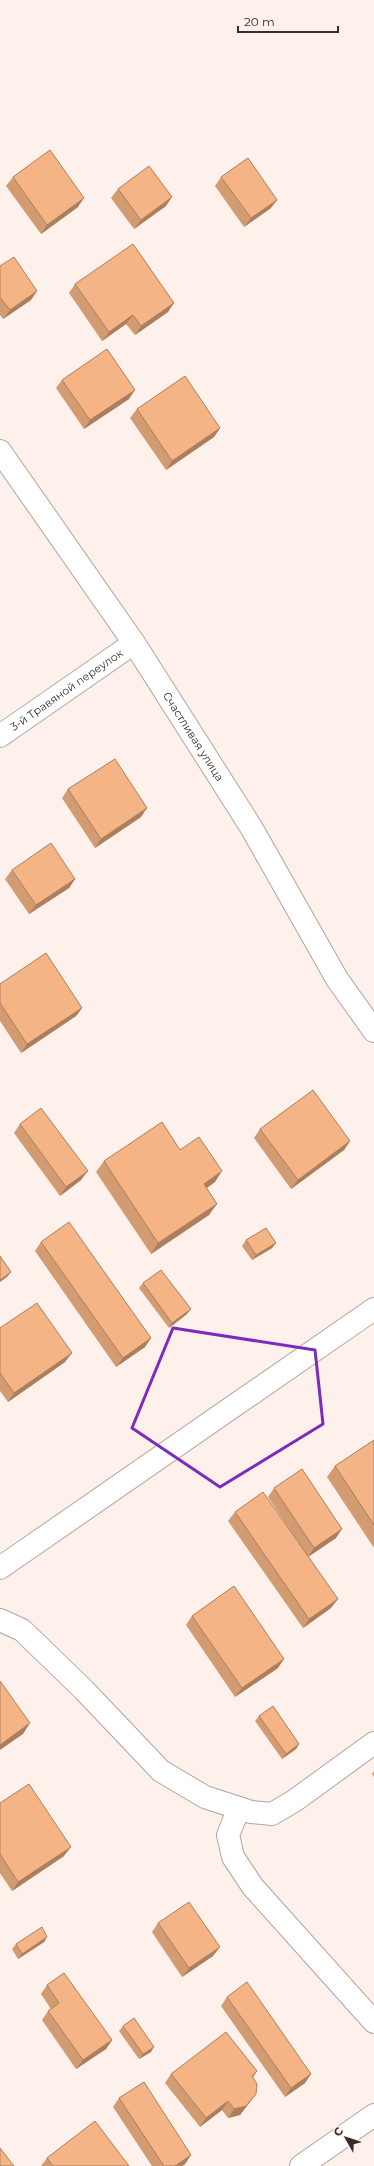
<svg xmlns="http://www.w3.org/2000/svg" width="374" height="2166" font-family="Montserrat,sans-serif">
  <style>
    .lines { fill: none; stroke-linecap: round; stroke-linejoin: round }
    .minor-casing { stroke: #b3a39d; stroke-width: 24 }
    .minor { stroke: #fff; stroke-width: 22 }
    .wall { fill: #d39b72 }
    .shaded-wall { fill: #ac7e5d }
    .building { fill: #f5b485; stroke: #ac7e5d }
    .marked { fill: none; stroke: #7b2cbf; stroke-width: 3; stroke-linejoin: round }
    .labels { text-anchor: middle; stroke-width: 3.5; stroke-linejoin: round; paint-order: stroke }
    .street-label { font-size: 11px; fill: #342d2b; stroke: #fef1ec }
  </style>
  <rect width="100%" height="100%" fill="#fef1ec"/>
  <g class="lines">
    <!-- minor casing -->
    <g class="minor-casing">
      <g id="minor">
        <path id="s1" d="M0 451 134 643 251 827 337 979 374 1031"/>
        <path id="s2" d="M0 736 134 643"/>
        <path d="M0 1568 374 1309"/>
        <path d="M0 1620 22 1630 84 1690 161 1771 205 1797 251 1812 272 1814 294 1801 374 1743"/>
        <path d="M239 1808 228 1835 233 1857 253 1887 374 2022"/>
        <path d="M301 2166 374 2115"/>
      </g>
    </g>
    <!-- minor -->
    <use href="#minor" class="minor"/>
  </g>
  <!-- wall -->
  <g class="wall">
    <path d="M13 177 78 207 41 234 6 186Z"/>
    <path d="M221 177 271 208 244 227 215 186Z"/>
    <path d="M118 189 166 206 134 229 111 198Z"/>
    <path d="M0 266 31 300 3 319 0 315Z"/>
    <path d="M75 284 168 312 135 335 126 324 102 341 69 293Z"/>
    <path d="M62 380 129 399 84 429 56 388Z"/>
    <path d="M137 409 220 428 214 437 166 470 130 418Z"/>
    <path d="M68 789 141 817 95 848 62 798Z"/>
    <path d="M12 870 75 879 69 888 29 914 5 879Z"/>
    <path d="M0 984 82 1008 76 1016 21 1053 0 1021Z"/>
    <path d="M20 1124 81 1180 60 1196 14 1133Z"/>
    <path d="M260 1129 350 1141 344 1150 291 1189 254 1138Z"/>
    <path d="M180 1150 215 1182 207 1188 209 1215 151 1254 96 1172 104 1161Z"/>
    <path d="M246 1240 276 1243 272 1248 252 1260 242 1246Z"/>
    <path d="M41 1242 151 1338 145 1347 116 1367 35 1251Z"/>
    <path d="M143 1283 187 1314 169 1328 139 1288Z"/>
    <path d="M0 1328 65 1362 8 1402 0 1391Z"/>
    <path d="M374 1440V1548L327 1477 335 1466Z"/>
    <path d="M274 1488 336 1538 308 1557 268 1497Z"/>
    <path d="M235 1512 331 1608 303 1628 228 1521Z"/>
    <path d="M192 1616 278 1668 235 1697 186 1625Z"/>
    <path d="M259 1716 299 1744 296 1749 282 1759 255 1721Z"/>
    <path d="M374 1771V1777L372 1774Z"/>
    <path d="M0 1803 64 1856 12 1891 0 1873Z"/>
    <path d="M158 1923 213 1956 182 1977 152 1932Z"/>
    <path d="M47 1937 44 1942 18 1959 12 1949 16 1944Z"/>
    <path d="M47 1985 112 2040 106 2049 76 2069 42 2020 48 2011 51 2009 41 1994Z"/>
    <path d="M227 1997 311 2074 305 2083 285 2097 221 2006Z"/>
    <path d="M123 2026 151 2052 139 2059 119 2031Z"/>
    <path d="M257 2071 253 2078 250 2102 240 2115 228 2118 222 2110 200 2127 165 2083 171 2074Z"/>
    <path d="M119 2098 191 2155 185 2164 182 2166H152L113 2107Z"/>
    <path d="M47 2158 129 2166H41Z"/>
  </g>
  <!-- shaded-wall -->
  <g class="shaded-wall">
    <path d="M172 197 166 206 134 229 141 220Z"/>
    <path d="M84 198 78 207 41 234 47 225Z"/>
    <path d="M277 200 271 208 244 227 251 218Z"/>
    <path d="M37 291 31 300 3 319 10 310Z"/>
    <path d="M174 303 168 312 135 335 141 326Z"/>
    <path d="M133 315 126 324 102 341 109 332Z"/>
    <path d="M135 390 129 399 84 429 90 420Z"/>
    <path d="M220 428 214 437 166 470 172 461Z"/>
    <path d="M147 808 141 817 95 848 101 839Z"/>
    <path d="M75 879 69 888 29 914 36 905Z"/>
    <path d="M82 1008 76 1016 21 1053 27 1044Z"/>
    <path d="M350 1141 344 1150 291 1189 298 1180Z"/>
    <path d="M88 1171 81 1180 60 1196 66 1187Z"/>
    <path d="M222 1171 215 1182 196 1195 204 1184Z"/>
    <path d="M217 1204 209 1215 151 1254 158 1243Z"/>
    <path d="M276 1243 272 1248 252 1260 256 1255Z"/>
    <path d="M11 1272 7 1277 0 1282V1280Z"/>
    <path d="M191 1309 187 1314 169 1328 172 1323Z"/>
    <path d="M151 1338 145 1347 116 1367 123 1358Z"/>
    <path d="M72 1353 65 1362 8 1402 14 1393Z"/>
    <path d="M342 1529 336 1538 308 1557 314 1548Z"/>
    <path d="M338 1599 331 1608 303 1628 309 1619Z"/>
    <path d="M284 1659 278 1668 235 1697 242 1688Z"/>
    <path d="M30 1723 23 1734 0 1750V1745Z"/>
    <path d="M299 1744 296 1749 282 1759 286 1754Z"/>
    <path d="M71 1847 64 1856 12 1891 18 1882Z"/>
    <path d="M47 1937 44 1942 18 1959 22 1954Z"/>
    <path d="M220 1947 213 1956 182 1977 189 1968Z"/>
    <path d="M112 2040 106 2049 76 2069 83 2060Z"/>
    <path d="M154 2047 151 2052 139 2059 143 2054Z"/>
    <path d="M311 2074 305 2083 285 2097 291 2088Z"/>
    <path d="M256 2094 240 2115 228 2118 234 2109Z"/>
    <path d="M228 2101 222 2110 200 2127 206 2118Z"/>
    <path d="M191 2155 185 2164 182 2166H175Z"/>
  </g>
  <!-- building -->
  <g class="building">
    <path d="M50 150 84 198 47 225 13 177Z"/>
    <path d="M248 158 277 200 251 218 221 177Z"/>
    <path d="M149 166 172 197 141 220 118 189Z"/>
    <path d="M133 244 174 303 141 326 133 315 109 332 75 284Z"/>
    <path d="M14 257 37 291 10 310 0 297V266Z"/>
    <path d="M107 349 135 390 90 420 62 380Z"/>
    <path d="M185 376 220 428 172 461 137 409Z"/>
    <path d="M115 759 147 808 101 839 68 789Z"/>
    <path d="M51 843 75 879 36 905 12 870Z"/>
    <path d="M46 953 82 1008 27 1044 0 1003V984Z"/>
    <path d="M313 1090 350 1141 298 1180 260 1129Z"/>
    <path d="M41 1108 88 1171 66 1187 20 1124Z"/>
    <path d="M162 1122 180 1150 199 1137 222 1171 204 1184 217 1204 158 1243 104 1161Z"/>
    <path d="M69 1222 151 1338 123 1358 41 1242Z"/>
    <path d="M266 1228 276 1243 256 1255 246 1240Z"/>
    <path d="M0 1256 11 1272 0 1280Z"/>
    <path d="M161 1270 191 1309 172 1323 143 1283Z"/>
    <path d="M37 1303 72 1353 14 1393 0 1373V1328Z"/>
    <path d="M374 1440V1525L335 1466Z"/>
    <path d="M302 1469 342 1529 314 1548 274 1488Z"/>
    <path d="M263 1492 338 1599 309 1619 235 1512Z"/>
    <path d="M234 1586 284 1659 242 1688 192 1616Z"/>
    <path d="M0 1681 30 1723 0 1745Z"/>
    <path d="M273 1706 299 1744 286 1754 259 1716Z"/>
    <path d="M29 1784 71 1847 18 1882 0 1854V1803Z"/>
    <path d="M189 1902 220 1947 189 1968 158 1923Z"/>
    <path d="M42 1927 47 1937 22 1954 16 1944Z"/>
    <path d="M64 1973 112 2040 83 2060 48 2011 59 2003 47 1985Z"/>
    <path d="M247 1982 311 2074 291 2088 227 1997Z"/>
    <path d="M134 2018 154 2047 143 2054 123 2026Z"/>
    <path d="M226 2032 257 2071 252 2076 257 2084 256 2094 246 2106 234 2109 228 2101 206 2118 171 2074Z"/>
    <path d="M144 2082 191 2155 175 2166H164L119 2098Z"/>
    <path d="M95 2121 129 2166H53L47 2158Z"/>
    <path d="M0 2148 14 2166H0Z"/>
  </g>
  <!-- marked area -->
  <path class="marked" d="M173 1328 315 1350 323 1424 220 1487 132 1428Z"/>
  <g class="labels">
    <!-- street labels -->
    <g class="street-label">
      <text dy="4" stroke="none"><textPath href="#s2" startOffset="81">3-й Травяной переулок</textPath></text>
      <text dy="4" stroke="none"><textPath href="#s1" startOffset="345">Счастливая улица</textPath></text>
    </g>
  </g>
  <!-- north arrow -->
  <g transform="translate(346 2138) rotate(309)" stroke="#fef1ec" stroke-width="3" paint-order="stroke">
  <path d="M0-3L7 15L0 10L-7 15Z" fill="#342d2b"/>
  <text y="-6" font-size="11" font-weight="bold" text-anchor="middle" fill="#342d2b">С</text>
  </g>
  <!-- scale -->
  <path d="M238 26v6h100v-6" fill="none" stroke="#342d2b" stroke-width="2"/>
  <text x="244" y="26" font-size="12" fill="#342d2b" stroke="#fef1ec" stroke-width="3" paint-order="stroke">20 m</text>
</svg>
